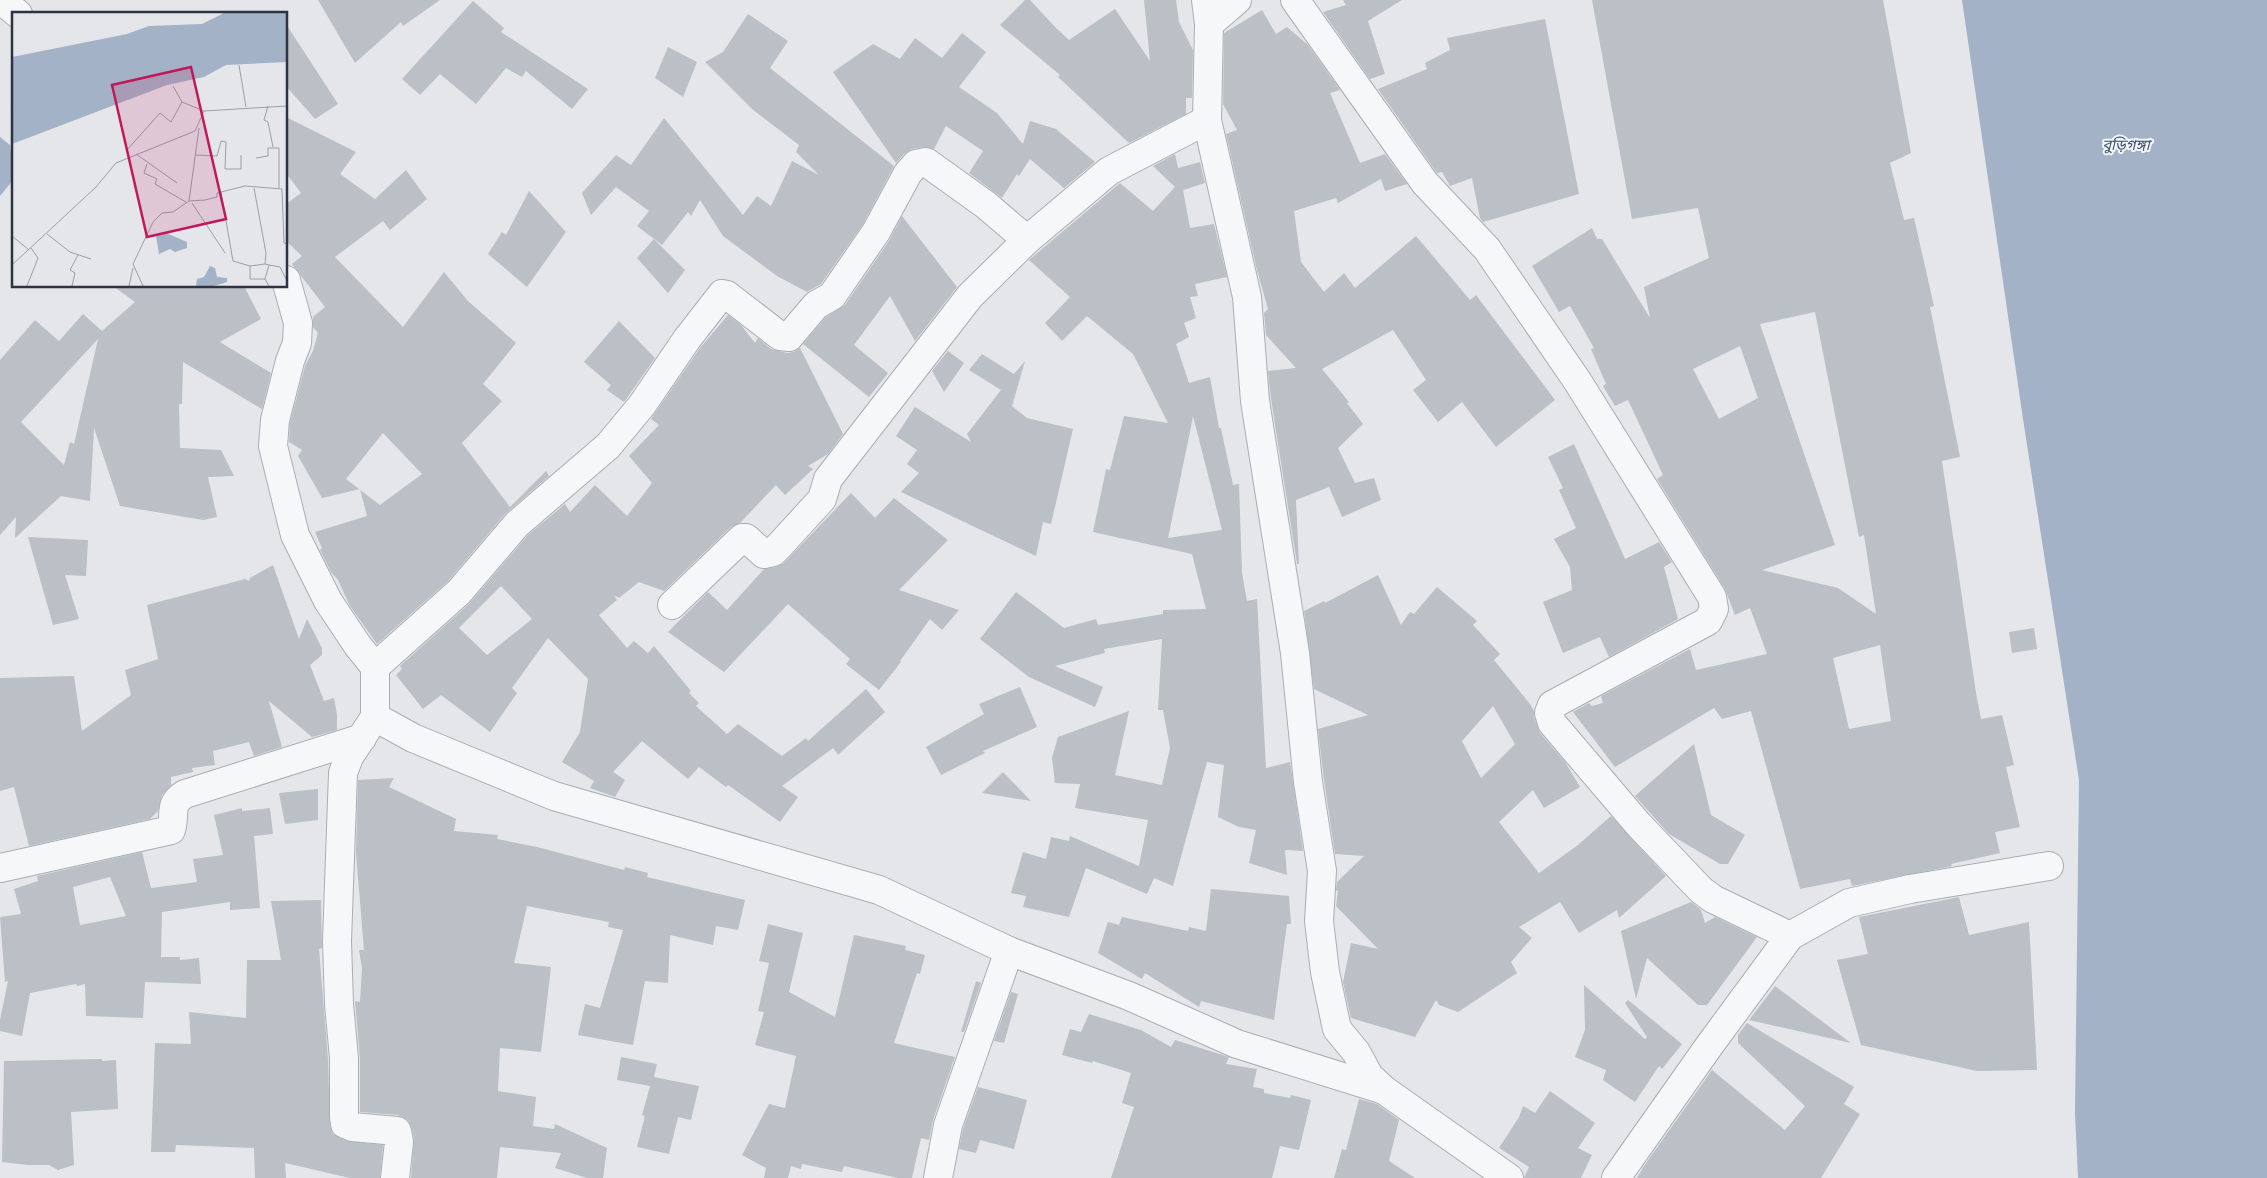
<svg xmlns="http://www.w3.org/2000/svg" width="2267" height="1178" font-family="'Golos Text','Noto Sans Bengali',sans-serif">
  <style>
    .water { fill: #a3b2c6 }
    .building { fill: #bbbfc6; fill-rule: evenodd }
    .lines { fill: none; stroke-linecap: round; stroke-linejoin: round }
    .minor-casing { stroke: #a9adb4; stroke-width: 30 }
    .minor { stroke: #f6f7f9; stroke-width: 28 }
    .labels { text-anchor: middle; stroke-width: 4; stroke-linejoin: round; paint-order: stroke }
    .water-label { font-size: 15px; font-style: italic; fill: #3c5170; stroke: #f3f5f7 }
    .inset-river { fill: none; stroke: #a3b2c6; stroke-width: 2.5 }
    .inset-road { fill: none; stroke: #9b9ea6; stroke-width: 1 }
    .view { fill: #c2185b; fill-opacity: 0.15; stroke: #c2185b; stroke-width: 2.5 }
    .inset-edge { fill: none; stroke: #2d3340; stroke-width: 2.5 }
  </style>
  <rect width="100%" height="100%" fill="#e4e6ea"/>
  <!-- water -->
  <g class="water">
    <path d="M1962 0H2267V1178H2078L2075 1113 2079 780 2023 419Z"/>
    <path d="M0 137 10 145 14 176V179L0 196Z"/>
  </g>
  <!-- building -->
  <g class="building">
    <path d="M318 0H440L403 26 401 22 355 63Z"/>
    <path d="M1025 0H1030L1056 28 1069 40 1115 9 1150 61 1144 0H1176L1179 22 1193 50 1192 98H1186V114L1129 143 1058 77 1060 75 1000 25Z"/>
    <path d="M1343 0H1402L1368 21 1385 74 1370 79 1323 12 1346 5Z"/>
    <path d="M1592 0H1883L1911 153 1890 163 1904 220 1914 218 1934 306 1930 307 1960 457 1942 461 1976 693 1981 719 2002 715 2014 765 2006 767 2020 827 1995 832 2000 853 1951 864 1952 866 1852 886 1850 879 1800 889 1751 711 1722 719 1714 708 1615 767 1573 712 1589 703 1592 706 1603 703 1601 696 1690 649 1696 670 1767 654 1750 608 1735 615 1725 589 1657 479 1663 475 1628 400 1615 406 1603 386 1606 384 1591 349 1594 348 1570 306 1559 312 1532 266 1592 228 1597 239H1602L1650 318 1644 287 1709 258 1698 208 1632 219ZM1815 312 1859 537 1864 535 1876 614 1838 588 1762 570 1835 545 1760 324ZM1740 346 1758 398 1719 419 1693 369ZM1880 645 1891 721 1849 729 1833 658Z"/>
    <path d="M473 1 504 28 501 32 588 89 572 109 526 71 522 77 506 68 476 104 440 74 420 95 402 79Z"/>
    <path d="M1262 10 1276 34 1287 27 1308 45 1340 90 1330 93 1360 163 1385 154 1407 184 1385 191 1381 179 1338 203 1336 198 1294 211 1301 262 1324 292 1344 273 1355 288 1416 236 1470 300 1476 295 1555 400 1496 447 1462 402 1438 422 1413 390 1426 380 1393 330 1322 369 1349 402 1347 403 1363 424 1338 448 1355 483 1374 478 1381 500 1342 517 1329 487 1296 500 1299 564H1297L1271 399 1268 371 1296 368 1266 335 1264 313 1268 309 1257 270 1226 134 1237 130 1223 104 1224 33Z"/>
    <path d="M748 14 788 41 770 68 894 166 863 224 821 284 807 292 777 276 723 236 700 200 691 216 688 212 662 245 637 226 649 211 616 187 591 215 582 193 616 155 631 165 664 118 743 215 757 196 771 206 792 161 819 175 796 152 799 145 752 109 705 62 723 52Z"/>
    <path d="M1545 19 1579 194 1483 222 1480 218 1472 178 1450 186 1442 172 1437 173 1378 89 1427 69 1425 63 1450 50 1447 38Z"/>
    <path d="M286 24 338 104 315 119 286 86Z"/>
    <path d="M962 33 986 52 959 87 997 113 1023 144 1030 121 1056 129 1095 162 1064 188 1030 159 1019 176 1017 174 1002 198 969 173 983 151 946 126 934 149 923 147 912 149 904 154 896 163 833 72 873 44 900 59 915 38 942 58Z"/>
    <path d="M668 47 697 62 683 97 655 78Z"/>
    <path d="M286 117 356 152 340 174 375 199 406 170 427 199 390 230 383 221 335 257 403 327 444 272 468 301 516 343 483 384 502 401 462 443 510 507 546 471 549 476 505 514 448 581 377 644 350 606 338 580 331 572 320 550 322 548 315 532 367 516 360 489 322 498 298 456 302 450 289 442 290 423 305 366 313 351 318 333 313 327V317L325 307 292 264 302 256 286 241V204L301 193 286 173ZM383 433 422 474 380 505 346 479Z"/>
    <path d="M1175 154 1178 168 1200 162 1205 183 1183 190 1190 228 1214 224 1227 277 1195 284 1198 296 1190 297 1196 318 1184 323 1189 337 1176 344 1189 383 1210 377 1219 428H1221L1233 485 1239 484 1242 573 1247 601 1257 599 1266 768 1290 762 1303 851 1285 850 1287 875 1249 863 1256 830 1239 827 1218 817 1224 765 1207 762 1173 886 1154 878 1147 894 1086 868 1069 917 1023 907 1026 896 1011 893 1023 852 1046 859 1051 837 1069 841 1070 836 1139 866 1148 820 1075 808 1080 784 1055 783 1052 758 1058 737 1129 711 1115 775 1162 785 1170 748 1163 710H1158L1162 639 1104 649 1105 653 1055 666 1103 687 1095 707 1029 677 980 639 1016 592 1064 628 1096 619 1098 625 1163 614V610L1206 609 1192 554 1093 532 1106 469 1110 470 1124 416 1168 423 1133 354 1087 316 1062 341 1045 323 1070 297 1029 260 1120 183 1153 211 1175 187 1153 166ZM1193 416 1222 530 1168 538 1191 427Z"/>
    <path d="M529 191 566 232 527 287 488 254 502 232 506 235Z"/>
    <path d="M902 216 957 287 915 341 890 296 854 345 888 373 869 397 803 344 826 317 845 305 889 241Z"/>
    <path d="M654 239 685 270 668 293 637 258Z"/>
    <path d="M113 286H244L261 319 220 342 271 373 262 409 183 362 182 404H179L180 448 221 450 234 476 208 477 217 517 203 520 120 506 94 428 90 501 61 496 15 538 16 517 0 535V360L35 320 59 341 83 314 102 331 135 302ZM98 339 74 444 70 442 64 465 21 422Z"/>
    <path d="M728 315 741 325 755 343 758 338 771 349 787 353 794 352 800 348 843 434 828 454 808 466 813 469 785 495 776 485 740 523 731 527 664 591 639 582 619 598 614 595 617 600 599 615 627 648 634 641 648 653 654 646 691 691 689 693 699 703 696 706 727 734 738 724 782 756 806 738 808 741 866 689 885 712 838 755 833 748 782 786 798 797 780 822 728 785 726 787 699 767 688 779 642 741 613 772 625 780 615 797 590 788 594 781 562 762 580 732 588 679 548 638 512 688 517 693 490 732 441 695 423 709 396 675 402 669 400 666 469 604 528 535 565 504 570 512 595 485 627 516 652 483 629 456 659 425 651 419 700 348ZM501 586 532 619 487 655 459 628Z"/>
    <path d="M619 321 655 358 624 402 607 390 611 385 584 362Z"/>
    <path d="M948 351 964 363 944 392 932 371Z"/>
    <path d="M982 354 1014 374 1025 361 1012 406 1027 418 1073 429 1051 524 1043 522 1036 556 901 492 919 473 907 464 917 450 896 436 915 407 971 442 967 434 1001 390 969 370Z"/>
    <path d="M1574 444 1625 559 1659 542 1672 562 1664 567 1678 619 1609 657 1600 637 1563 653 1543 602 1572 590 1570 567 1554 539 1576 528 1559 490 1563 488 1548 457Z"/>
    <path d="M851 493 875 518 894 498 948 540 899 590 959 610 942 630 930 619 900 661 901 662 879 690 846 664 850 659 788 604 724 672 668 632 708 592 727 610 764 569 776 567 784 563Z"/>
    <path d="M28 537 88 540 86 576 65 575 79 619 53 625Z"/>
    <path d="M273 565 299 639 307 619 322 648V655L310 665 324 701 334 698 337 715V730L312 737 269 701 282 747 254 756 249 742 213 751 215 765 192 768 193 772 171 777V785L162 795 158 811 150 819 29 846 14 787 0 791V678L74 676 82 731 131 695 125 670 158 659 147 605 245 579 249 581 250 578Z"/>
    <path d="M1378 575 1401 625 1410 612 1414 614 1437 587 1477 621 1473 625 1500 654 1494 660 1530 704 1534 711V717L1540 733 1565 762 1580 787 1544 808 1533 790 1499 822 1539 873 1578 845 1611 816 1666 876 1619 918 1617 910 1579 933 1560 902 1519 927 1532 938 1511 962 1517 973 1458 1012 1439 1005 1436 1000 1415 1037 1351 1018 1343 982 1351 943 1378 949 1336 906 1338 891 1336 890 1337 882 1364 856 1335 854 1324 780 1318 729 1368 715 1314 689 1304 611 1324 601 1325 603ZM1493 706 1515 744 1481 778 1462 741Z"/>
    <path d="M2034 628 2037 649 2012 653 2009 632Z"/>
    <path d="M1020 687 1037 727 983 751 985 753 941 775 926 747 984 714 979 704Z"/>
    <path d="M1694 744 1711 815 1745 835 1728 864H1720L1669 834 1635 796Z"/>
    <path d="M1003 772 1031 801 982 793Z"/>
    <path d="M394 778 389 787 456 819 454 831 498 835 497 839 537 847 624 870 625 867 648 873 647 877 745 900 738 930 716 926 713 945 670 935 668 983 645 981 633 1045 578 1035 585 1004 600 1008 623 930 608 927 609 922 527 906 514 963 551 967 541 1052 500 1048 498 1091 536 1097 533 1126 554 1129 555 1124 607 1148 603 1178H587L555 1168 561 1153 500 1147 497 1178H411L414 1139 412 1128 408 1120 398 1115 360 1112V1058L355 1001 360 1002 362 968 359 950H364L356 853 358 780Z"/>
    <path d="M318 789V820L285 824 279 793Z"/>
    <path d="M242 808V811L270 808 273 834 254 836 260 908 230 910V902L162 912 161 957H180V960L199 958 201 984 145 982 143 1018 86 1016 85 984 77 986 76 984 30 993 22 1036 0 1031V1020L8 981 5 982 0 917 21 914 14 889 38 881 37 876 142 852 151 888 197 882 193 859 223 855 214 815ZM110 877 126 916 80 925 73 887Z"/>
    <path d="M1211 889 1289 896 1291 924H1287L1274 1020 1201 1001 1199 1007 1145 973 1142 979 1098 953 1108 922 1119 925 1122 917 1188 931 1189 927 1206 931Z"/>
    <path d="M1959 897 1969 935 2029 922 2037 1070 1977 1071 1861 1045 1837 960 1868 954 1859 917Z"/>
    <path d="M321 900 322 948 319 949 328 1059 330 1126 333 1134 346 1141 383 1145 380 1178H350L285 1163 286 1178H255L254 1148 176 1145 175 1152H151L155 1043 191 1044 189 1012 246 1018 247 960H281L271 901Z"/>
    <path d="M1691 902 1701 910 1705 923 1715 917 1757 937 1707 1005H1698L1647 958 1636 999 1621 931Z"/>
    <path d="M768 924 803 933 789 992 835 1017 854 935 906 946 905 950 925 955 920 974 917 973 894 1043 955 1057 933 1120 929 1140 921 1138 912 1178H898L844 1166 842 1172 802 1164 801 1169 791 1166 788 1178H764L766 1168 742 1155 769 1104 785 1108 796 1056 755 1045 764 1012 758 1011 769 963 759 961Z"/>
    <path d="M976 981 981 983 964 1032H961Z"/>
    <path d="M1584 985 1645 1039 1647 1037 1625 1003 1628 1000 1682 1044 1662 1069 1659 1066 1635 1102 1603 1080 1606 1070 1575 1057 1585 1030Z"/>
    <path d="M1775 986 1851 1043 1749 1020Z"/>
    <path d="M1011 992 1018 994 1004 1043 994 1041Z"/>
    <path d="M1089 1014 1141 1030 1171 1047 1175 1040 1229 1057 1226 1064 1257 1069 1253 1087 1264 1089V1093L1290 1098 1291 1095 1311 1100 1299 1150 1280 1146 1272 1178H1111L1134 1107 1122 1103 1131 1073 1093 1061 1092 1063 1062 1055 1070 1029 1081 1032Z"/>
    <path d="M1747 1023 1854 1087 1844 1104 1860 1114 1821 1178H1637L1644 1166 1712 1070 1785 1130 1805 1106 1738 1043V1035Z"/>
    <path d="M621 1057 657 1064 654 1077 699 1086 691 1120 678 1117 669 1154 637 1147 645 1116 642 1115 650 1086 617 1080Z"/>
    <path d="M102 1059V1061L116 1060 118 1109 71 1112 74 1165 58 1170 49 1165H28L2 1162 4 1061Z"/>
    <path d="M978 1087 1027 1100 1014 1149 980 1140 976 1153 959 1149 963 1129Z"/>
    <path d="M1550 1091 1595 1123 1578 1148 1592 1155 1581 1178H1524L1529 1167 1499 1148 1519 1117 1523 1106 1535 1113Z"/>
    <path d="M1359 1099 1377 1104 1399 1120 1389 1161 1415 1178H1334L1342 1149 1346 1150Z"/>
  </g>
  <g class="lines">
    <!-- minor casing -->
    <g class="minor-casing">
      <g id="minor">
        <path d="M1 0 18 14"/>
        <path d="M1206 0 1209 24 1207 120 1247 297 1255 401 1295 653 1308 782 1322 871 1319 921 1325 972 1337 1029 1356 1052 1369 1076 1384 1090 1509 1178"/>
        <path d="M1295 0 1425 183 1487 249 1578 382 1712 597 1714 609 1708 621 1552 705 1549 713 1552 723 1638 824 1701 890 1713 899 1790 936"/>
        <path d="M1209 24 1237 0"/>
        <path d="M286 280 298 323 297 343 290 361 275 420 273 446 295 535 328 601 358 646 375 667V717"/>
        <path d="M672 605 742 538H746L764 554 773 552 780 545 822 499 828 479 970 296 1027 240 1109 171 1207 120"/>
        <path d="M375 667 459 592 517 524 608 446 642 405 687 339 722 294 727 295 780 336 789 337 816 305 832 296 876 232 908 173 916 164 926 162 986 205 1027 240"/>
        <path d="M0 868 171 830C176 814 168 804 185 794L362 738"/>
        <path d="M395 1178 399 1142 397 1131 352 1127 345 1124 344 1117V1058L339 1004 337 941 343 773 349 757 375 717 413 738 554 796 879 890 1009 951 1129 996 1237 1044 1384 1090"/>
        <path d="M938 1178 948 1125 1009 951"/>
        <path d="M1616 1178 1709 1046 1790 936 1849 903 1910 889 2049 866"/>
      </g>
    </g>
    <!-- minor -->
    <use href="#minor" class="minor"/>
  </g>
  <g class="labels">
    <!-- water labels -->
    <g class="water-label">
      <text x="2126" y="150">বুড়িগঙ্গা</text>
    </g>
  </g>
  <!-- overview -->
  <g transform="translate(12 12)">
    <rect width="275" height="275" fill="#e4e6ea"/>
    <path d="M212 1H275V50L214 53 192 65 155 73 0 132V45L115 22 137 14 190 12ZM154 221 175 230V236L163 240 158 237 147 242 144 224ZM198 254 203 256 205 265 215 266V270L202 274H184L185 267 192 265Z" fill="#a3b2c6"/>
    <path class="inset-river" d="M0 99 80 68 275 22"/>
    <path class="inset-road" d="M227 53 234 95M161 74 170 90 192 99M256 94 252 108 256 110 261 135M187 116 177 189 193 188 205 185V181L233 174 270 177 272 231 275 232M114 139 148 101 159 110 170 90M124 142 165 171M183 143 205 144 209 129 214 130 213 157H229V143M244 146 256 144V136H267V176M135 152 132 161 145 167 143 172 174 190M209 180 221 249 238 254V267H253L257 274M180 191 213 241M35 222 58 240 79 247M0 224 17 238M253 252 257 253 253 267M0 253 84 175 104 151 183 119 192 99 275 94M257 253 268 255 275 269M238 254 253 252 254 241 242 176M15 274 26 246 19 236M60 274 63 261 58 258 66 243M117 274 121 256M131 274 121 252 141 210 150 201 161 200 177 189"/>
    <path class="view" d="M179 55 214 207 135 225 100 73Z"/>
    <rect width="275" height="275" class="inset-edge"/>
  </g>
</svg>
